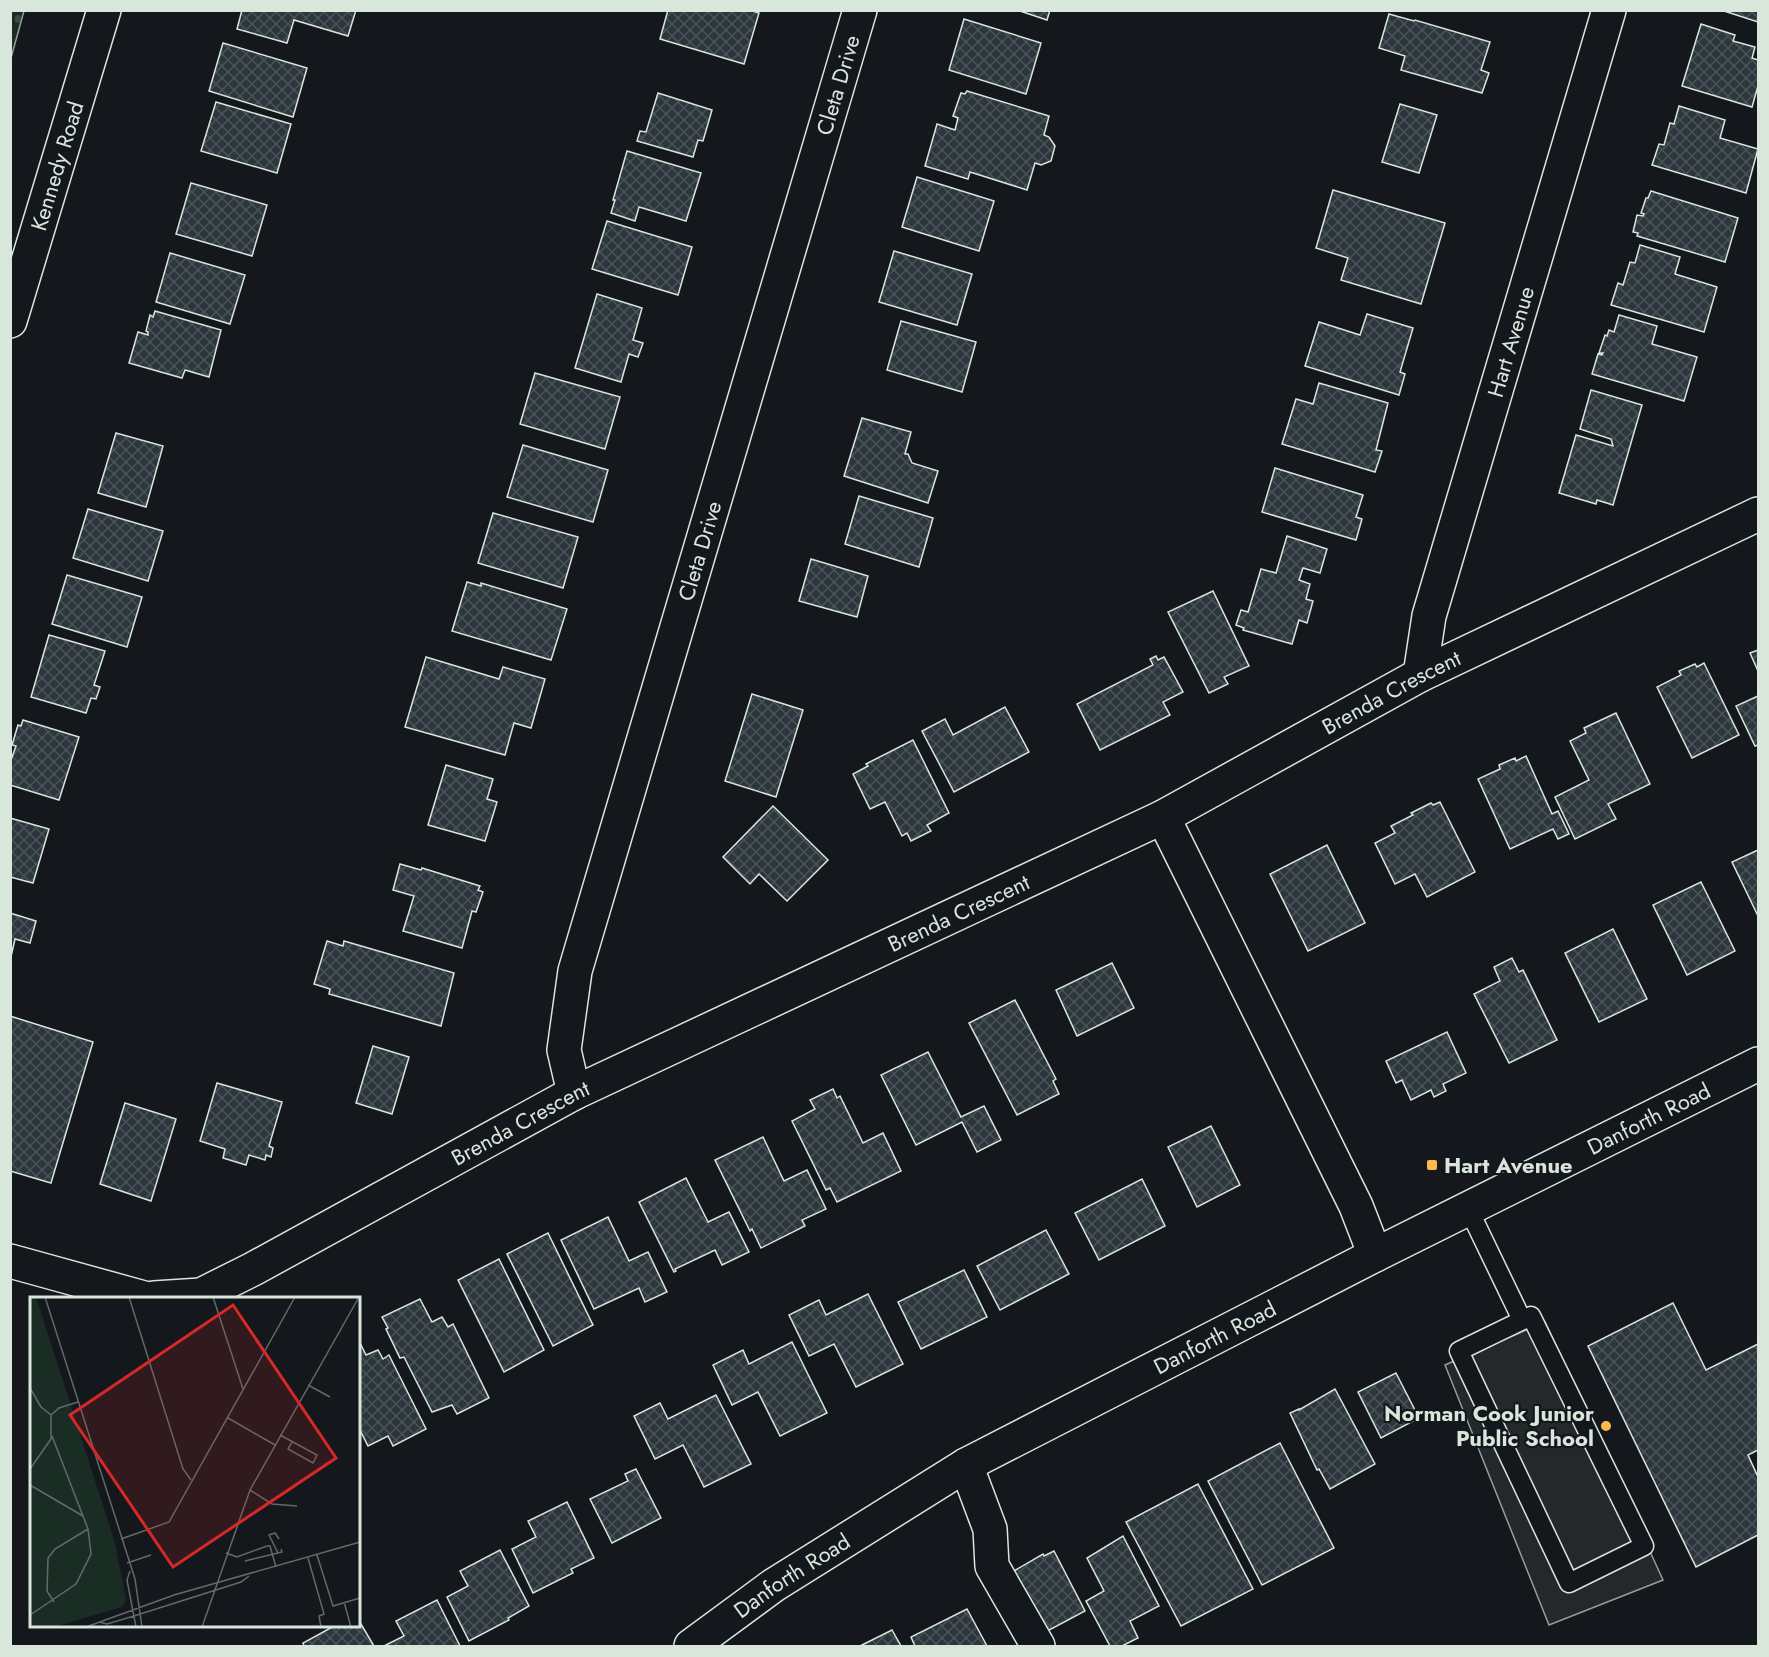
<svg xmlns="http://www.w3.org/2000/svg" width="1769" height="1657" font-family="Jost,sans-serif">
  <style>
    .cemetery { fill: url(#cemetery-stones); stroke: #939e99; stroke-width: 1.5 }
    .parking { fill: #24282b; stroke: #939e99; stroke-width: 1.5 }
    .building { fill: url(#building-cross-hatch); stroke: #d8e6dc; stroke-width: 1.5 }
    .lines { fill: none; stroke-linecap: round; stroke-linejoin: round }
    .service-casing { stroke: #d8e6dc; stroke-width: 21 }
    .minor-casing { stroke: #d8e6dc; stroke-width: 36 }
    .secondary-casing { stroke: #d8e6dc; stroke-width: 36 }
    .service { stroke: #14181c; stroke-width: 18 }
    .minor { stroke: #14181c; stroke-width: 33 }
    .secondary { stroke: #14181c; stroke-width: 33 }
    .poi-dot { fill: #ffb74d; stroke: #14181c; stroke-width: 2 }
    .labels { text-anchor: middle; stroke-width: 4.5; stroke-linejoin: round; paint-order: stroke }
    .street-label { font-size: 22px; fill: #d8e6dc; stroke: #14181c }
    .poi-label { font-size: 22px; font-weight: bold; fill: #d8e6dc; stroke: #14181c; text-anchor: start }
    .inset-road { fill: none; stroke: #626a69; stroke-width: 1.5 }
    .view { fill: #d62828; fill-opacity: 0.15; stroke: #d62828; stroke-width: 3 }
    .inset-edge { fill: none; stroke: #d8e6dc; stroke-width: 3 }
  </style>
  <defs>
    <pattern id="cemetery-stones" width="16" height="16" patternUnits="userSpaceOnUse" patternTransform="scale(1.5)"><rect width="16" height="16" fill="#1a2d24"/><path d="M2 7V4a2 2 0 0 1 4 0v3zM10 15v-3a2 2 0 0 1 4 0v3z" fill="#3b4b43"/></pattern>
    <pattern id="building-cross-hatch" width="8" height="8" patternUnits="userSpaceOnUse" patternTransform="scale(1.5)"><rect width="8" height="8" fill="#2c363c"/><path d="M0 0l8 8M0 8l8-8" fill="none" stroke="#4a5358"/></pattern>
  </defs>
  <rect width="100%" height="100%" fill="#14181c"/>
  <!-- cemetery -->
  <path class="cemetery" d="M11 10 24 11 11 58 10 11Z"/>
  <!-- parking -->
  <path class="parking" d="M1545 1322 1663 1580 1549 1625 1445 1365Z"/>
  <!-- building -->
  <g class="building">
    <path d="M242 10H356L348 36 294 20 287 43 237 29Z"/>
    <path d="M668 10H750L759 13 744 64 660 39Z"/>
    <path d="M1017 10H1050L1047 20Z"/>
    <path d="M1721 10H1758V22Z"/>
    <path d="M1389 14 1414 21 1415 20 1490 42 1481 70 1489 73 1482 93 1401 70 1405 56 1379 48Z"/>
    <path d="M964 19 1041 43 1026 94 949 70Z"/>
    <path d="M1701 24 1735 35 1733 41 1755 47 1752 58 1758 60V86L1752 107 1682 86Z"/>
    <path d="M223 43 307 68 293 117 209 91Z"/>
    <path d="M967 91 1049 116 1044 135 1049 137 1055 146 1051 161 1041 165 1035 163 1027 190 970 172 968 179 925 166 937 124 955 130 958 118 953 116 961 93 965 94Z"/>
    <path d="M658 93 712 110 703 141 698 140 693 157 637 141 640 131 646 132Z"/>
    <path d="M216 102 291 124 277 173 201 151Z"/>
    <path d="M1400 104 1437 115 1419 173 1382 162Z"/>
    <path d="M1679 106 1725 120 1720 138 1758 149 1746 193 1652 165 1659 144 1664 145 1670 123 1674 124Z"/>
    <path d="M627 151 701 173 686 221 639 207 635 221 611 213 615 200H613Z"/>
    <path d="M917 177 994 201 979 251 902 227Z"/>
    <path d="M191 183 267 205 252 256 176 234Z"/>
    <path d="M1333 190 1445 223 1421 304 1341 280 1348 258 1316 248Z"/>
    <path d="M1651 191 1738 218 1725 262 1637 236 1638 233 1633 232 1637 215 1643 216 1644 214 1641 213 1646 198H1648Z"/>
    <path d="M607 221 692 247 678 295 592 269Z"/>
    <path d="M1640 245 1680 257 1675 274 1717 287 1704 332 1611 305 1618 283 1623 285 1630 262 1635 263Z"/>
    <path d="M894 251 972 274 957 325 879 302Z"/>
    <path d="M170 253 245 275 230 324 156 302Z"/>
    <path d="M597 294 642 308 633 340 643 343 638 357 629 354 621 382 575 368Z"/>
    <path d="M155 311 221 330 209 377 185 370 182 378 129 363 138 332 148 335V332L146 331 150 315 153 317Z"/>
    <path d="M1367 314 1413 328 1400 372 1405 374 1399 395 1305 366 1319 322 1360 335Z"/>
    <path d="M1619 315 1657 326 1652 344 1697 357 1684 401 1592 374 1598 354 1602 355 1603 353H1599L1605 335 1607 336 1609 330 1614 332Z"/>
    <path d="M901 321 976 342 962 392 887 370Z"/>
    <path d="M535 373 620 397 605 449 520 424Z"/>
    <path d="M1319 383 1388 403 1376 450 1382 451 1375 472 1282 444 1296 399 1313 404Z"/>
    <path d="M1591 390 1642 405 1613 505 1597 500 1596 504 1559 493 1576 435 1613 446 1611 439 1580 429Z"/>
    <path d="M862 418 911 432 905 454H908L912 463 938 471 928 503 844 476Z"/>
    <path d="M116 433 163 446 146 507 98 493Z"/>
    <path d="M523 445 608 470 593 522 507 497Z"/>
    <path d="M1275 468 1363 495 1356 517 1362 519 1356 540 1262 512Z"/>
    <path d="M859 496 933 518 919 567 845 544Z"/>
    <path d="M88 509 163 531 148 581 73 558Z"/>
    <path d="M493 513 578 537 563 588 478 563Z"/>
    <path d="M1287 536 1327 549 1320 573 1303 568 1299 580 1310 584 1306 599 1313 601 1307 623 1299 620 1292 644 1243 630 1244 628 1236 625 1241 610 1248 612 1261 569 1276 573Z"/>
    <path d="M811 559 868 576 857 617 799 601Z"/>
    <path d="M67 575 142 597 127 647 52 624Z"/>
    <path d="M467 582 481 586V583L567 609 551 660 452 631Z"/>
    <path d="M1213 591 1249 666 1224 677 1228 684 1209 693 1168 612Z"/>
    <path d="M49 635 105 651 94 685 100 687 96 699 91 698 86 713 31 697Z"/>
    <path d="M1758 650V671L1750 653Z"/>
    <path d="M1156 656 1158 660 1164 657 1183 692 1163 702 1170 715 1100 750 1077 704 1153 665 1150 659Z"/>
    <path d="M426 657 499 679 503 667 545 679 531 728 514 723 505 755 405 727Z"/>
    <path d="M1704 663 1739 735 1692 758 1657 687 1681 675 1679 671 1695 664 1697 667Z"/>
    <path d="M752 694 803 710 776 797 725 781Z"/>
    <path d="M1758 696V745L1755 746 1736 706Z"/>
    <path d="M1005 707 1029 752 954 792 922 731 945 719 953 735Z"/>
    <path d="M1616 713 1650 784 1608 804 1616 819 1575 839 1555 797 1589 780 1570 741 1586 733 1584 728Z"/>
    <path d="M23 720 79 737 59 800 10 785V763L16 746 12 745 18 725 21 726Z"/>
    <path d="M913 740 949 813 927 825 931 831 911 841 907 833 902 836 885 802 870 809 853 774 868 766 866 764Z"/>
    <path d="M1526 756 1552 814 1558 811 1569 834 1558 839 1553 829 1510 849 1478 779 1500 769 1499 765 1515 758 1516 761Z"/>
    <path d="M446 765 493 779 487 799 497 802 485 841 428 825Z"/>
    <path d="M1440 802 1475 872 1427 897 1415 874 1395 884 1375 843 1395 833 1391 826 1413 815 1411 813 1431 803 1433 805Z"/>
    <path d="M773 806 828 860 787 901 759 874 750 884 723 857Z"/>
    <path d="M10 818 49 829 33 883 10 877Z"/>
    <path d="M1327 845 1365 923 1308 951 1270 874Z"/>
    <path d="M1758 850V916L1732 862Z"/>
    <path d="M400 864 421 870 422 868 480 886 478 890 483 892 476 912 472 911 462 948 403 931 414 896 393 890Z"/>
    <path d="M1701 882 1735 951 1687 975 1653 905Z"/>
    <path d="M10 913 36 921 30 943 15 939 10 961Z"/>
    <path d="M1613 929 1647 999 1599 1022 1565 953Z"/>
    <path d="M327 941 343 946 344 941 454 973 441 1026 329 994 330 989 314 984Z"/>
    <path d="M1512 958 1519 972 1523 970 1557 1040 1509 1063 1474 994 1500 981 1494 967Z"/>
    <path d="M1112 963 1134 1008 1077 1036 1056 990Z"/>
    <path d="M1015 1000 1056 1079 1053 1081 1059 1094 1017 1115 969 1023Z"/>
    <path d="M10 1016 93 1042 51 1183 10 1171Z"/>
    <path d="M1447 1032 1466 1073 1443 1084 1446 1091 1434 1097 1431 1090 1411 1100 1402 1080 1396 1083 1386 1061Z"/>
    <path d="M373 1046 409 1057 392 1114 356 1103Z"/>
    <path d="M928 1052 961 1117 984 1106 1001 1140 977 1152 962 1122 916 1145 881 1075Z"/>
    <path d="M217 1083 282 1102 269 1146 273 1148 271 1157 266 1155 265 1160 249 1155 246 1165 223 1158 225 1149 200 1141Z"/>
    <path d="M833 1089 837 1098 840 1096 863 1143 883 1133 901 1171 837 1202 830 1188 826 1190 792 1121 815 1109 810 1100Z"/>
    <path d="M125 1103 176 1119 151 1201 100 1184Z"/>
    <path d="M1211 1126 1240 1185 1197 1207 1168 1147Z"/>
    <path d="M763 1137 784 1181 807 1170 826 1209 802 1220 805 1226 761 1248 752 1229 750 1231 715 1160Z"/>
    <path d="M686 1178 708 1222 729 1212 749 1252 722 1265 715 1250 675 1269 676 1271 674 1272 639 1202Z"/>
    <path d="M1142 1179 1165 1226 1099 1260 1075 1213Z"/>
    <path d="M608 1217 629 1261 648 1252 667 1292 645 1302 639 1288 594 1309 561 1240Z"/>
    <path d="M1046 1230 1069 1274 1000 1310 977 1266Z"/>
    <path d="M548 1233 593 1325 553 1346 507 1254Z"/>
    <path d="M499 1259 544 1350 504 1372 458 1280Z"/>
    <path d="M964 1270 987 1317 921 1349 898 1302Z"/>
    <path d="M868 1294 903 1364 856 1387 834 1344 809 1356 789 1315 819 1300 826 1315Z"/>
    <path d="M420 1299 432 1322 442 1317 448 1327 453 1324 489 1398 457 1414 452 1405 432 1412 404 1357 400 1358 386 1329 388 1328 382 1317Z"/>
    <path d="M1673 1303 1706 1370 1758 1344V1450L1748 1455 1758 1477V1535L1696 1567 1588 1346Z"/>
    <path d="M358 1339 366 1355 378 1350 383 1359 389 1355 426 1429 393 1446 388 1436 368 1446 358 1426Z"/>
    <path d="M792 1342 827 1413 780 1436 758 1392 732 1405 713 1365 743 1350 749 1364Z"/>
    <path d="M1396 1373 1419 1418 1381 1438 1358 1392Z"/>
    <path d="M1335 1389 1375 1464 1330 1489 1319 1469 1317 1470 1290 1413 1299 1409V1410Z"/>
    <path d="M716 1395 751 1464 704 1487 683 1445 655 1459 634 1416 660 1403 668 1419Z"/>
    <path d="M1280 1443 1334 1548 1262 1585 1208 1481Z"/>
    <path d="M636 1469 661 1518 612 1543 590 1499 628 1481 625 1474Z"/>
    <path d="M1198 1484 1253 1589 1181 1626 1126 1522Z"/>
    <path d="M567 1502 594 1558 571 1569 573 1573 533 1593 512 1549 536 1537 528 1521Z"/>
    <path d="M1123 1536 1159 1606 1130 1621 1138 1638 1122 1646H1110L1086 1601 1104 1591 1087 1558Z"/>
    <path d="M500 1550 529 1606 508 1618 509 1620 469 1641 447 1597 468 1586 460 1571Z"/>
    <path d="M1054 1551 1085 1611 1038 1636 1007 1575 1043 1554 1044 1556Z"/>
    <path d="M437 1600 460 1646H384L404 1636 396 1621Z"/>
    <path d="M967 1609 987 1646H915L911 1637Z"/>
    <path d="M358 1619 374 1646H304L303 1643 334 1626H358Z"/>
    <path d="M892 1630 901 1646H860Z"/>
  </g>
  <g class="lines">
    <!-- service casing -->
    <g class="service-casing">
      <g id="service">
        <path d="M1468 1208 1522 1320"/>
        <path d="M1531 1316 1644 1546 1569 1583 1459 1351Z"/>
      </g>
    </g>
    <!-- minor casing -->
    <g class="minor-casing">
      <g id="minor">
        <path id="s1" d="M1420 675 1429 616 1609 10"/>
        <path d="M1163 817 1356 1206 1375 1255"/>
        <path id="s2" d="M574 1093 564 1050 575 971 860 10"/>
        <path d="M10 1261 144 1298"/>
        <path id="s3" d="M154 1298 201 1295 253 1269 574 1093 1163 817 1420 675 1758 514"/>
        <path d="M966 1465 990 1529 992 1566 1038 1646"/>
      </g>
    </g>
    <!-- secondary casing -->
    <g class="secondary-casing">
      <g id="secondary">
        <path id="s4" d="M10 321 104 10"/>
        <path id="s5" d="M691 1646 774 1585 966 1465 1375 1255 1758 1064"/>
      </g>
    </g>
    <!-- service -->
    <use href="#service" class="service"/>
    <!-- minor -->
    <use href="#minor" class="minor"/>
    <!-- secondary -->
    <use href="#secondary" class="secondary"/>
  </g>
  <!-- markers -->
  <g class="poi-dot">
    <rect x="1426" y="1159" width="12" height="12" rx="3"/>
    <circle cx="1606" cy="1426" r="6"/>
  </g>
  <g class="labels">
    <!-- street labels -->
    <g class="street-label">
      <text dy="8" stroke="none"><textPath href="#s2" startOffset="1048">Cleta Drive</textPath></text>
      <text dy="8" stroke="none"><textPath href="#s4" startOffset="162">Kennedy Road</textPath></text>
      <text dy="8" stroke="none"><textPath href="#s1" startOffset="346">Hart Avenue</textPath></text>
      <text dy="8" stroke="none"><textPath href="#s2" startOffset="562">Cleta Drive</textPath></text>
      <text dy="8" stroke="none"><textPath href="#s3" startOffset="1382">Brenda Crescent</textPath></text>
      <text dy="8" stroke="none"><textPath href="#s3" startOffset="896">Brenda Crescent</textPath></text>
      <text dy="8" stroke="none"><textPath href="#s5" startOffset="1095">Danforth Road</textPath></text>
      <text dy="8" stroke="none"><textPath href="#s3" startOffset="410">Brenda Crescent</textPath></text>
      <text dy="8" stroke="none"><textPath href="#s5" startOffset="609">Danforth Road</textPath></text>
      <text dy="8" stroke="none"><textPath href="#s5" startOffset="123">Danforth Road</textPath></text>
    </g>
    <!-- poi labels -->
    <g class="poi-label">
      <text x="1444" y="1173">Hart Avenue</text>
      <text x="1594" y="1421" text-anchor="end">Norman Cook Junior<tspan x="1594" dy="25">Public School</tspan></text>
    </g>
  </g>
  <!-- overview -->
  <g transform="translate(30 1297)">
    <rect width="330" height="330" fill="#14181c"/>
    <path d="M0 0H6L85 246 96 303 92 310 24 330H0Z" fill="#1a2d24"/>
    <path class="inset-road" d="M15 0 105 282 112 330M99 0 153 172 161 183M183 0 213 92M278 88 300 100M0 91 11 110 21 118M21 118 29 111 48 105M198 121 245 148M250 138 287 158 283 166 258 152 262 145M0 172 21 142V118M0 188 53 219M220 193 242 207 267 209M91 242 139 225 265 0M237 249H240L246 270M196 256 207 260 237 249M248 256 239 238 245 236 249 242M287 258 303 309 330 301M278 261 294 317 289 319 291 330M215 264 252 255 251 252M97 266 121 258M100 274 97 283 106 330M24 305 17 294 18 261 25 252 58 232M314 305 321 330M0 318 46 287 61 257 58 232 22 139M69 325 77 327 104 319 211 285 219 279M56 330 144 298 330 245M172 330 220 193 329 0"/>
    <path class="view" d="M203 8 306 161 143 270 40 118Z"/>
    <rect width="330" height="330" class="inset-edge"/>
  </g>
  <!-- border -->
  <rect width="1769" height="1657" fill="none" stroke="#d8e6dc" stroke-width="24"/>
</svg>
